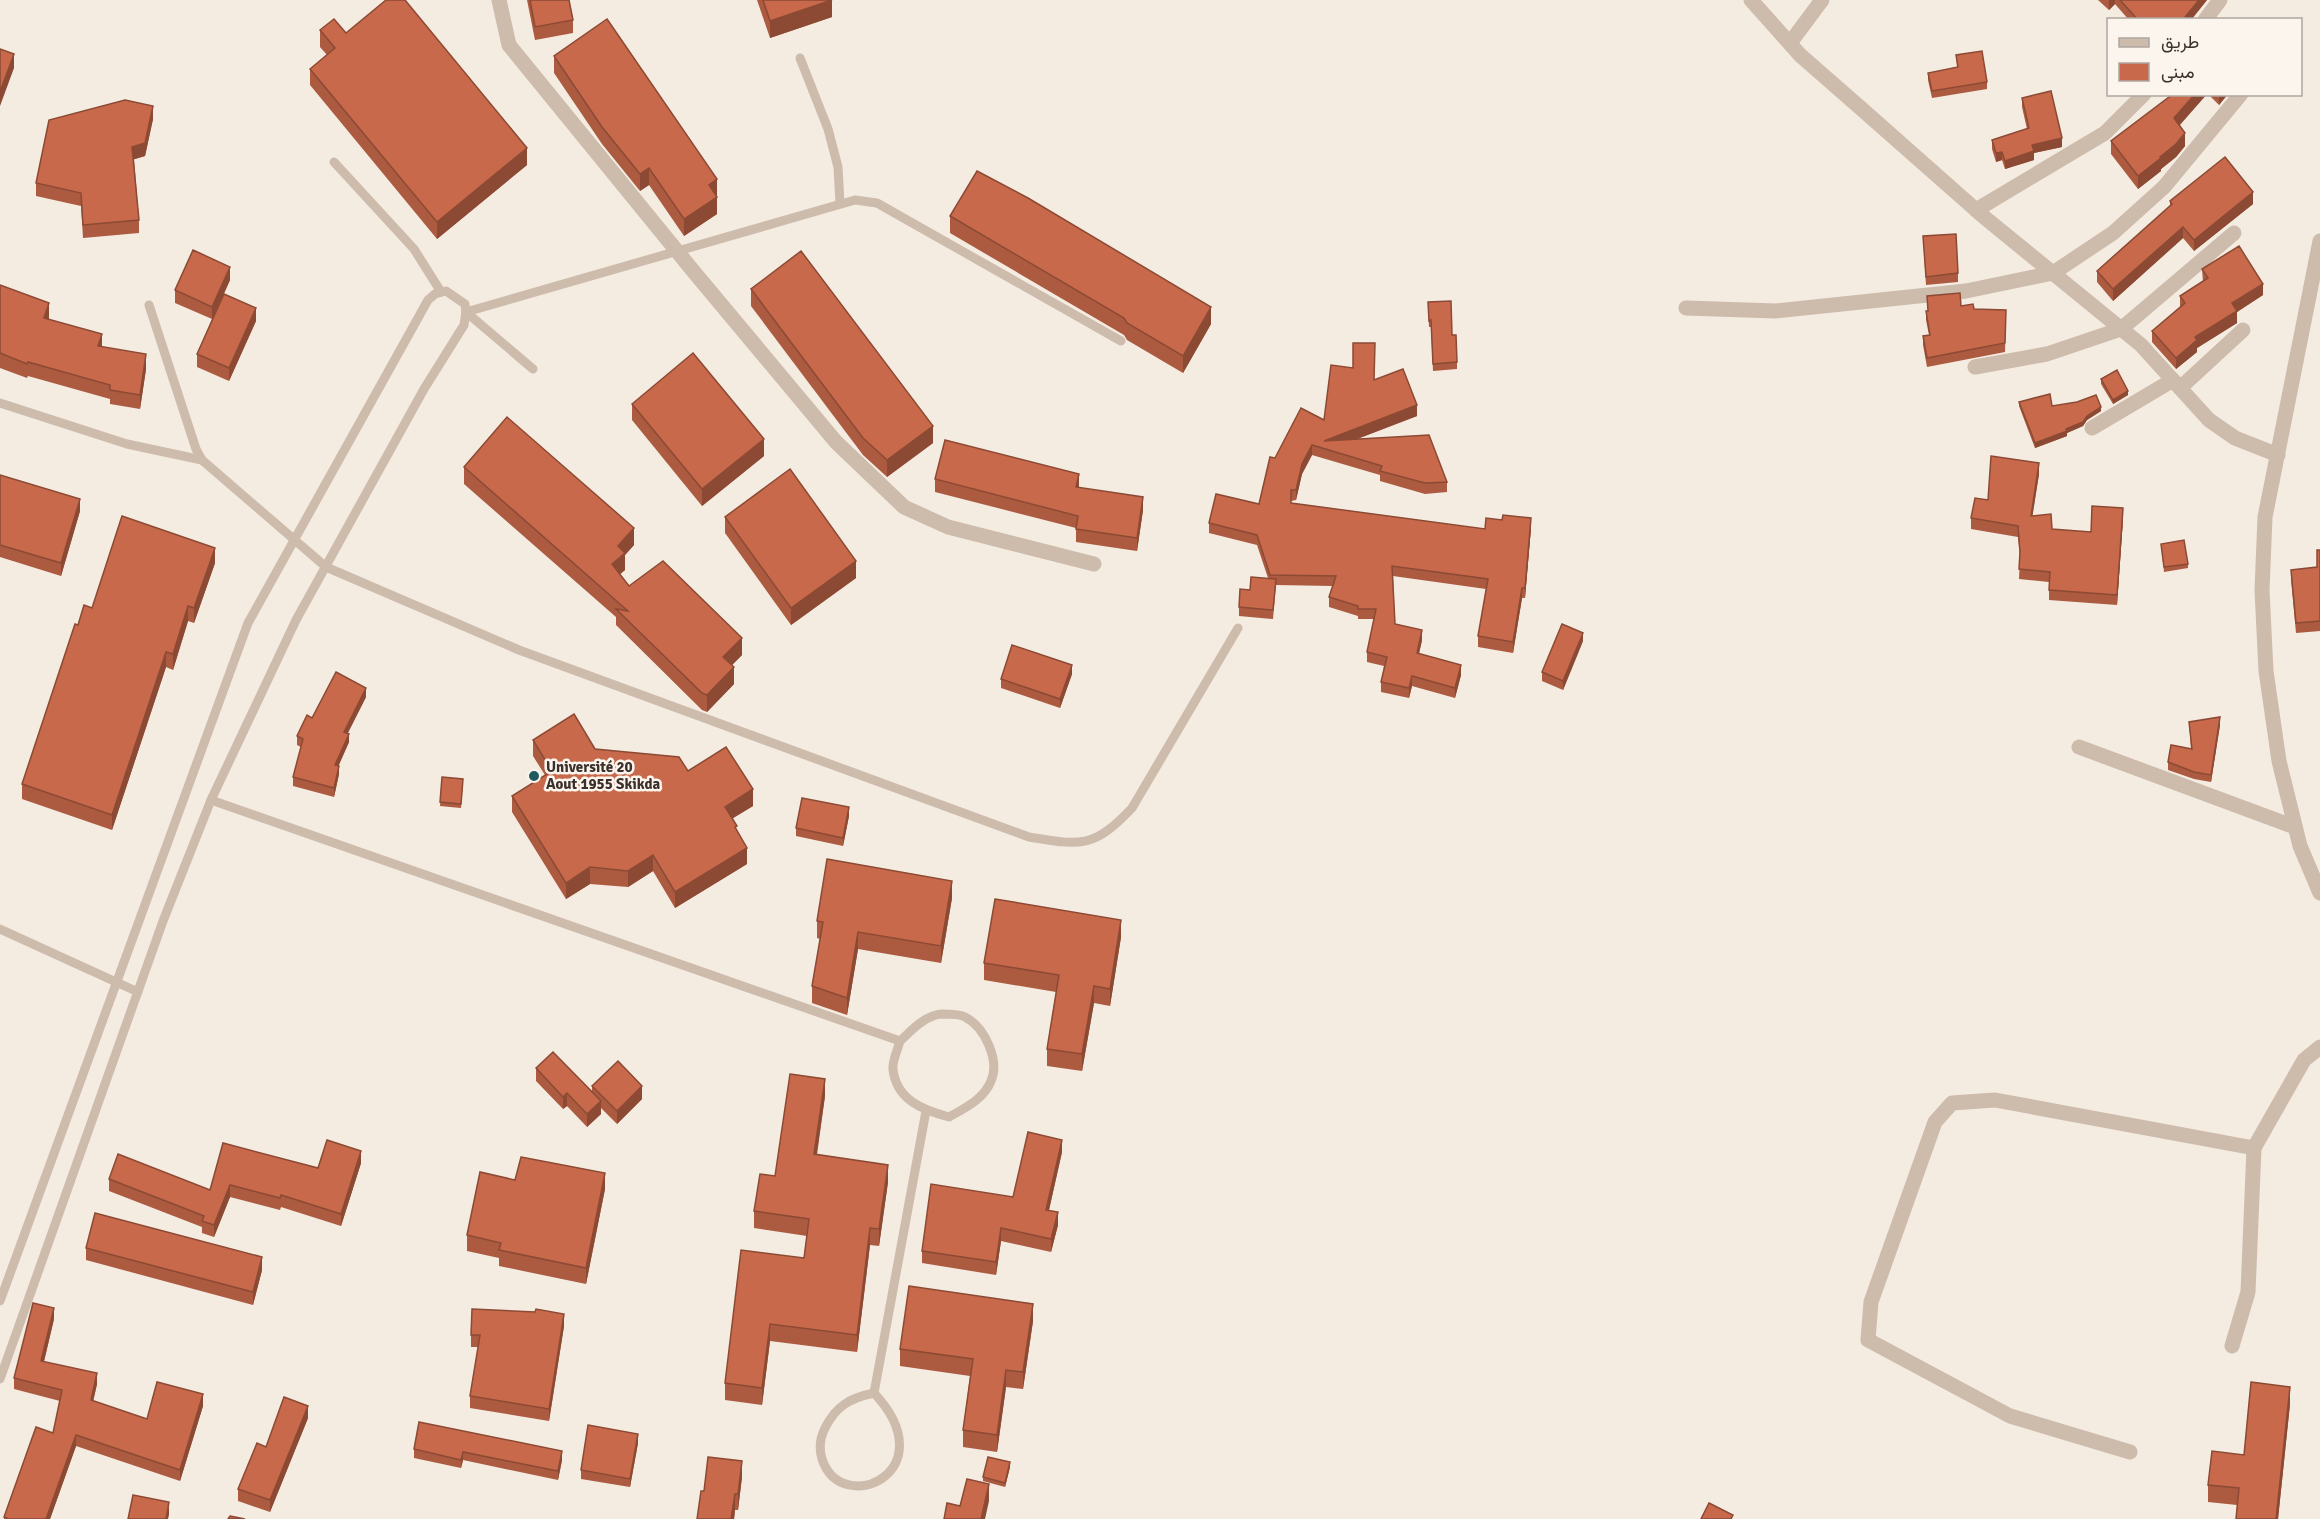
<svg xmlns="http://www.w3.org/2000/svg" width="2320" height="1519" font-family="Signika,Vazirmatn,sans-serif">
  <style>
    .lines { fill: none; stroke-linecap: round; stroke-linejoin: round }
    .lane { stroke: #cdbbac; stroke-width: 9 }
    .street { stroke: #cdbbac; stroke-width: 15 }
    .wall { fill: #ac5a40 }
    .shaded-wall { fill: #8c4a34 }
    .building { fill: #c8694b; stroke: #8c4a34; stroke-width: 1.5 }
    .poi-dot { fill: #1f5a5e; stroke: #fbf5ee; stroke-width: 2 }
    .labels { text-anchor: middle; stroke-width: 5; stroke-linejoin: round; paint-order: stroke }
    .poi-label { font-size: 15px; font-weight: bold; fill: #3b302b; stroke: #fbf5ee; text-anchor: start }
  </style>
  <rect width="100%" height="100%" fill="#f4ebe1"/>
  <g class="lines">
    <!-- lane -->
    <g class="lane">
      <path d="M800 58 828 129 838 167 840 203"/>
      <path d="M334 162 414 249 441 292"/>
      <path d="M149 305 196 449 202 460 326 567 519 650 1029 837C1082 846 1094 848 1132 808L1238 628"/>
      <path d="M466 312 855 200 877 203 1121 341"/>
      <path d="M466 312 533 369"/>
      <path d="M0 403 127 444 202 460"/>
      <path d="M211 800 900 1041C911 1031 925 1015 942 1014 948 1014 960 1014 965 1017 985 1027 1000 1061 991 1081 984 1099 965 1108 949 1117 923 1110 896 1100 893 1069 892 1061 898 1049 900 1041"/>
      <path d="M0 929 138 992"/>
      <path d="M0 1301 248 623 428 300 435 294 446 291 465 304 466 312 464 325 424 389 296 620 211 800 163 921 0 1379"/>
      <path d="M874 1393C850 1398 836 1406 825 1428 820 1438 819 1449 822 1459 842 1519 947 1471 874 1393L926 1111"/>
    </g>
    <!-- street -->
    <g class="street">
      <path d="M499 0 509 45 694 272 836 442 904 507 948 527 1094 564"/>
      <path d="M1751 0 1800 55 1864 111 1984 217 2141 345 2209 420 2235 438 2278 455"/>
      <path d="M2205 20 2220 0"/>
      <path d="M1790 43 1822 0"/>
      <path d="M1976 210 2105 133 2144 94"/>
      <path d="M2320 241 2265 517 2262 590 2266 671 2279 761 2300 846 2320 893"/>
      <path d="M1686 308 1775 311 1966 291 2053 273 2113 233 2164 187 2241 94"/>
      <path d="M1975 367 2047 354 2121 329 2234 233"/>
      <path d="M2180 388 2243 330"/>
      <path d="M2092 428 2173 380"/>
      <path d="M2079 747 2295 827"/>
      <path d="M2232 1346 2248 1292 2254 1148 2304 1060 2320 1047"/>
      <path d="M2130 1452 2010 1416 1868 1340 1871 1302 1935 1122 1952 1103 1995 1100 2254 1148"/>
    </g>
  </g>
  <!-- wall -->
  <g class="wall">
    <path d="M527 0H569L573 20V33L535 40Z"/>
    <path d="M757 0H832V17L770 38Z"/>
    <path d="M2098 0H2207L2191 20H2129L2115 4 2109 10Z"/>
    <path d="M320 30 346 33 527 165 437 239 310 85V69L327 55 320 47Z"/>
    <path d="M1956 55 1987 82V89L1932 98 1928 80V73L1957 67Z"/>
    <path d="M554 56 717 179V214L684 236 649 185 640 191 602 144 554 73Z"/>
    <path d="M2171 94H2207L2180 125 2185 146 2176 157 2161 169V171L2138 189 2111 154V141L2171 96Z"/>
    <path d="M2208 94H2228L2219 105Z"/>
    <path d="M2022 98 2062 147 2034 153V160L2005 169 2002 160 1996 162 1992 149V140L2027 129 2022 107Z"/>
    <path d="M153 119 145 156 134 159 139 220V233L83 238 81 206 36 196V183Z"/>
    <path d="M2170 201 2253 204 2194 251 2183 238 2113 301 2097 282V271L2170 206Z"/>
    <path d="M950 216 1211 324 1183 373 1127 340 1124 335 950 233Z"/>
    <path d="M1923 236 1958 273V282L1926 285Z"/>
    <path d="M2202 269 2263 295 2237 312V323L2197 348V352L2176 369 2152 342V331L2180 307V296L2203 282Z"/>
    <path d="M230 280 216 312 256 321 229 381 197 367V354L212 319 175 303V290Z"/>
    <path d="M0 285 49 318V320L146 369 140 409 110 404V399L28 376 27 378 0 368Z"/>
    <path d="M751 289 933 443 887 477 863 455 751 306Z"/>
    <path d="M1927 296 1974 309 2006 310 2005 352 1927 367 1923 345V336L1929 335 1926 320V311H1928Z"/>
    <path d="M1428 302 1457 362V369L1433 371 1431 327H1429Z"/>
    <path d="M2101 379 2128 395 2113 404 2101 384Z"/>
    <path d="M1374 380 1417 416 1356 439 1447 482V492L1425 494 1380 481V475L1312 455 1302 474 1296 500 1291 501V503L1485 529 1531 528 1525 598H1522L1513 653 1478 647V636L1486 589 1393 576 1395 624 1422 640 1419 653 1461 675 1455 698 1412 686 1409 698 1381 692V682L1384 666 1367 662V652L1374 619H1358V616L1329 607V597L1333 586 1276 585 1273 619 1239 616V607L1250 590 1268 578 1257 545 1209 533V523L1259 504 1275 458Z"/>
    <path d="M2019 402 2052 406 2101 411 2087 420 2083 426 2067 433V436L2035 448 2019 406Z"/>
    <path d="M632 404 764 456 702 506 632 420Z"/>
    <path d="M464 467 634 545 625 555V570L620 574 629 586 742 655 732 665 734 684 707 712 702 710 616 625V617L464 484Z"/>
    <path d="M2039 474 2032 516 2052 529 2091 532 2123 519 2117 605 2049 600V582L2019 579 2020 557 2018 537 1971 529V518L1988 500Z"/>
    <path d="M0 475 80 511 61 576 0 557Z"/>
    <path d="M935 479 1079 487 1143 510 1137 551 1076 542V528L935 492Z"/>
    <path d="M725 517 856 578 791 625 725 533Z"/>
    <path d="M2161 544 2188 564V568L2164 572Z"/>
    <path d="M2320 550V631L2296 633 2291 579V570L2317 567Z"/>
    <path d="M215 563 194 623 188 621 173 670 166 667 112 830 22 799V784L78 625 92 608Z"/>
    <path d="M1583 641 1563 690 1542 681V672Z"/>
    <path d="M1072 674 1060 708 1001 688V679Z"/>
    <path d="M366 697 348 733 349 742 339 765V774L334 797 293 786V777L301 747 297 745V736L312 718Z"/>
    <path d="M2189 722 2220 725 2211 782 2194 779 2168 770V762L2191 749Z"/>
    <path d="M533 740 595 749 688 771 753 806 733 818 747 864 675 908 653 871 628 887 590 884 566 899 512 812V796L545 775 533 756Z"/>
    <path d="M442 777 463 783 461 808 440 806Z"/>
    <path d="M849 816 843 846 796 836V828Z"/>
    <path d="M952 898 941 963 858 949 847 1015 812 1003V986L820 939 817 938V921Z"/>
    <path d="M1121 937 1110 1006 1094 1003 1082 1071 1047 1066V1049L1056 992 984 980V963Z"/>
    <path d="M536 1068 592 1092V1086L642 1099 617 1124 601 1108V1114L587 1127 567 1106 563 1109 536 1081Z"/>
    <path d="M825 1096 817 1155 888 1182 879 1246 870 1245 857 1352 770 1341 762 1405 725 1400V1383L804 1258 807 1236 754 1228V1211Z"/>
    <path d="M223 1143 318 1168 361 1163 341 1226 281 1207 280 1210 230 1197 214 1237 202 1233V1227L109 1191V1179L210 1190Z"/>
    <path d="M1062 1152 1049 1210 1058 1225 1051 1252 1001 1241 996 1275 922 1263V1251L1013 1197Z"/>
    <path d="M515 1180 605 1189 586 1284 499 1266V1258L467 1251V1235Z"/>
    <path d="M86 1248 262 1270 253 1305 86 1260Z"/>
    <path d="M54 1319 44 1362 97 1384 93 1401 147 1419 203 1406 180 1481 76 1446 50 1519H4V1517L53 1433 60 1401 14 1389V1378Z"/>
    <path d="M1033 1321 1023 1389 1006 1387 997 1452 963 1447V1430L970 1376 900 1366V1349Z"/>
    <path d="M564 1326 549 1421 470 1408V1396L478 1347H471V1335Z"/>
    <path d="M2290 1404 2278 1519H2236L2237 1505 2208 1502V1485L2244 1455Z"/>
    <path d="M308 1418 270 1512 238 1501V1489L266 1447Z"/>
    <path d="M419 1422 562 1460 558 1480 463 1460 461 1468 414 1458V1449Z"/>
    <path d="M638 1443 630 1487 581 1479V1470Z"/>
    <path d="M1010 1467 1005 1487 983 1481V1477Z"/>
    <path d="M742 1477 738 1510H735L734 1519H697L704 1491Z"/>
  </g>
  <!-- shaded-wall -->
  <g class="shaded-wall">
    <path d="M832 0V17L770 38V21Z"/>
    <path d="M2109 0H2115V4L2109 10Z"/>
    <path d="M2199 0H2207L2191 20H2185V17Z"/>
    <path d="M14 54V68L0 106V92Z"/>
    <path d="M2195 94H2207L2174 131V118Z"/>
    <path d="M2219 94H2228L2219 105Z"/>
    <path d="M153 106V119L145 156 132 160V147Z"/>
    <path d="M2185 133V146L2176 157 2161 169V171L2138 189V176Z"/>
    <path d="M2062 138V147L2034 153V160L2005 169V161L2032 145Z"/>
    <path d="M527 148V165L437 239V222Z"/>
    <path d="M2002 152V160L1996 162V153Z"/>
    <path d="M649 168V185L640 191V174Z"/>
    <path d="M717 179V196L709 185Z"/>
    <path d="M2253 192V204L2194 251V240Z"/>
    <path d="M717 197V214L684 236V219Z"/>
    <path d="M2183 227V238L2113 301V289Z"/>
    <path d="M230 267V280L212 319V307Z"/>
    <path d="M2263 284V295L2237 312V323L2197 348V352L2176 369V358L2195 337 2232 303Z"/>
    <path d="M49 303V318L44 333V318Z"/>
    <path d="M1211 307V324L1183 373V356Z"/>
    <path d="M256 308V321L229 381V368Z"/>
    <path d="M102 334V348L98 346Z"/>
    <path d="M146 354V369L140 409V395Z"/>
    <path d="M2128 391V395L2113 404V400Z"/>
    <path d="M1417 405V416L1329 450 1324 441Z"/>
    <path d="M2101 407V411L2087 420 2083 426 2067 433V436L2035 448V443L2066 429Z"/>
    <path d="M933 426V443L887 477V460Z"/>
    <path d="M764 439V456L702 506V489Z"/>
    <path d="M1312 445V455L1302 474 1296 500V490L1302 464Z"/>
    <path d="M2039 463V474L2031 526V516Z"/>
    <path d="M1079 474V487H1076Z"/>
    <path d="M1143 497V510L1137 551V538Z"/>
    <path d="M80 499V511L61 576V563Z"/>
    <path d="M2123 508V519L2117 605V595Z"/>
    <path d="M1531 518V528L1525 598V588Z"/>
    <path d="M634 528V545L625 555V570L612 581V564L618 546Z"/>
    <path d="M215 548V563L194 623V608Z"/>
    <path d="M856 561V578L791 625V608Z"/>
    <path d="M1522 588V598L1513 653V642Z"/>
    <path d="M188 606V621L173 670V654Z"/>
    <path d="M1422 630V640L1417 663V653Z"/>
    <path d="M1583 633V641L1563 690V681Z"/>
    <path d="M742 638V655L723 674V657Z"/>
    <path d="M166 652V667L112 830V815Z"/>
    <path d="M1072 665V674L1060 708V699Z"/>
    <path d="M1461 665V675L1455 698V688Z"/>
    <path d="M734 667V684L707 712V695Z"/>
    <path d="M1412 676V686L1409 698V688Z"/>
    <path d="M366 688V697L344 740V732Z"/>
    <path d="M2220 717V725L2211 782V775Z"/>
    <path d="M349 734V742L335 773V765Z"/>
    <path d="M339 766V774L334 797V788Z"/>
    <path d="M753 789V806L725 823V807Z"/>
    <path d="M849 807V816L843 846V838Z"/>
    <path d="M747 848V864L675 908V892Z"/>
    <path d="M653 855V871L628 887V871Z"/>
    <path d="M590 867V884L566 899V883Z"/>
    <path d="M952 881V898L941 963V946Z"/>
    <path d="M1121 920V937L1110 1006V989Z"/>
    <path d="M858 932V949L847 1015V998Z"/>
    <path d="M1094 986V1003L1082 1071V1054Z"/>
    <path d="M825 1079V1096L814 1171V1154Z"/>
    <path d="M642 1086V1099L617 1124V1111Z"/>
    <path d="M567 1093V1106L563 1109V1097Z"/>
    <path d="M601 1101V1114L587 1127V1114Z"/>
    <path d="M1062 1140V1152L1046 1223V1210Z"/>
    <path d="M361 1151V1163L341 1226V1214Z"/>
    <path d="M888 1165V1182L879 1246V1229Z"/>
    <path d="M605 1173V1189L586 1284V1268Z"/>
    <path d="M230 1185V1197L214 1237V1225Z"/>
    <path d="M1058 1212V1225L1051 1252V1239Z"/>
    <path d="M870 1228V1245L857 1352V1335Z"/>
    <path d="M1001 1228V1241L996 1275V1262Z"/>
    <path d="M262 1257V1270L253 1305V1292Z"/>
    <path d="M1033 1304V1321L1023 1389V1372Z"/>
    <path d="M54 1308V1319L41 1373V1361Z"/>
    <path d="M564 1314V1326L549 1421V1409Z"/>
    <path d="M770 1324V1341L762 1405V1388Z"/>
    <path d="M1006 1370V1387L997 1452V1435Z"/>
    <path d="M97 1373V1384L91 1411V1400Z"/>
    <path d="M2290 1387V1404L2278 1519H2276Z"/>
    <path d="M203 1394V1406L180 1481V1470Z"/>
    <path d="M308 1406V1418L270 1512V1500Z"/>
    <path d="M638 1434V1443L630 1487V1479Z"/>
    <path d="M76 1435V1446L50 1519H46Z"/>
    <path d="M562 1451V1460L558 1480V1471Z"/>
    <path d="M463 1452V1460L461 1468V1460Z"/>
    <path d="M742 1461V1477L738 1510V1494Z"/>
    <path d="M1010 1462V1467L1005 1487V1483Z"/>
    <path d="M989 1484V1501L985 1519H981Z"/>
    <path d="M735 1494V1510L734 1519H731Z"/>
    <path d="M169 1502V1515L168 1519H166Z"/>
  </g>
  <!-- building -->
  <g class="building">
    <path d="M386 0H405L527 148 437 222 310 69 335 48 320 30 334 19 346 33Z"/>
    <path d="M530 0H569L573 20 535 27Z"/>
    <path d="M763 0H832L770 21Z"/>
    <path d="M2120 0H2199L2185 17 2186 19 2185 20H2138Z"/>
    <path d="M607 19 717 179 709 185 717 197 684 219 649 168 640 174 602 127 554 56Z"/>
    <path d="M0 49 14 54 0 92Z"/>
    <path d="M1982 51 1987 82 1932 91 1928 73 1958 67 1956 55Z"/>
    <path d="M2051 91 2062 138 2032 145 2034 151 2005 161 2002 152 1996 153 1992 140 2029 128 2022 98Z"/>
    <path d="M2173 94H2195L2174 118 2185 133 2176 144 2160 157 2161 158 2138 176 2111 141Z"/>
    <path d="M125 100 153 106 145 143 132 147 139 220 83 225 81 193 36 183 49 120Z"/>
    <path d="M2225 157 2253 192 2194 240 2183 227 2113 289 2097 271 2172 204 2170 201Z"/>
    <path d="M977 171 1028 198 1211 307 1183 356 1127 323 1124 318 950 216Z"/>
    <path d="M1956 234 1958 273 1926 277 1923 236Z"/>
    <path d="M2239 246 2263 284 2232 303 2237 311 2195 337 2197 340 2176 358 2152 331 2185 303 2180 296 2208 278 2202 269Z"/>
    <path d="M193 250 230 267 212 307 175 290Z"/>
    <path d="M801 251 933 426 887 460 863 438 751 289Z"/>
    <path d="M0 285 49 303 44 318 102 334 98 346 146 354 140 395 110 390V385L28 362 27 364 0 353Z"/>
    <path d="M1960 293 1961 306 1973 304 1974 309 2006 310 2005 343 1927 358 1923 336 1930 335 1926 311H1928L1927 296Z"/>
    <path d="M224 294 256 308 229 368 197 354Z"/>
    <path d="M1451 301 1452 335H1456L1457 362 1433 364 1431 320 1429 321 1428 302Z"/>
    <path d="M1353 343H1375L1374 380 1403 369 1417 405 1324 441 1429 435 1447 482 1425 483 1380 471 1382 466 1312 445 1302 464 1296 490H1291V503L1485 529 1486 518 1502 520 1503 515 1531 518 1525 588H1522L1513 642 1478 636 1488 579 1392 566 1395 624 1422 630 1417 653 1461 665 1455 688 1412 676 1409 688 1381 682 1387 657 1367 652 1376 609H1358V606L1329 597 1336 576 1270 575 1257 535 1209 523 1216 494 1259 504 1270 457 1275 458 1301 408 1324 420 1331 365 1353 368Z"/>
    <path d="M693 353 764 439 702 489 632 404Z"/>
    <path d="M2117 370 2128 391 2113 400 2101 379Z"/>
    <path d="M2050 394 2052 406 2077 402 2096 395 2101 407 2087 416 2083 422 2066 429 2067 431 2035 443 2019 402Z"/>
    <path d="M507 417 634 528 618 546 625 553 612 564 629 586 663 561 742 638 723 657 734 667 707 695 702 693 616 609 628 611 464 467Z"/>
    <path d="M945 440 1079 474 1076 487 1143 497 1137 538 1076 529 1078 516 935 479Z"/>
    <path d="M1991 456 2039 463 2031 516 2051 514 2052 529 2091 532 2092 506 2123 508 2117 595 2049 590 2050 572 2019 569 2020 552 2018 526 1971 518 1975 498 1988 500Z"/>
    <path d="M790 469 856 561 791 608 725 517Z"/>
    <path d="M0 475 80 499 61 563 0 545Z"/>
    <path d="M122 516 215 548 194 608 188 606 173 654 166 652 112 815 22 784 75 624 78 625 84 605 92 608Z"/>
    <path d="M2184 540 2188 564 2164 567 2161 544Z"/>
    <path d="M2317 550H2320V621L2296 623 2291 570 2317 567Z"/>
    <path d="M1251 577 1276 579 1273 610 1239 607 1240 589 1250 590Z"/>
    <path d="M1562 624 1583 633 1563 681 1542 672Z"/>
    <path d="M1012 645 1072 665 1060 699 1001 679Z"/>
    <path d="M336 672 366 688 344 732 349 734 335 765 339 766 334 788 293 777 303 739 297 736 307 715 312 718Z"/>
    <path d="M574 714 595 749 679 757 688 771 726 747 753 789 725 807 737 826 735 827 747 848 675 892 653 855 628 871 590 867 566 883 512 796 552 771 533 740Z"/>
    <path d="M2220 717 2211 775 2194 772 2168 762 2171 745 2192 749 2189 722Z"/>
    <path d="M442 777 463 779 461 804 440 802Z"/>
    <path d="M802 798 849 807 843 838 796 828Z"/>
    <path d="M827 859 952 881 941 946 858 932 847 998 812 986 823 922 817 921Z"/>
    <path d="M995 899 1121 920 1110 989 1094 986 1082 1054 1047 1049 1059 975 984 963Z"/>
    <path d="M553 1052 601 1101 587 1114 567 1093 563 1097 536 1068Z"/>
    <path d="M618 1061 642 1086 617 1111 592 1086Z"/>
    <path d="M790 1074 825 1079 814 1154 888 1165 879 1229 870 1228 857 1335 770 1324 762 1388 725 1383 741 1250 804 1258 809 1219 754 1211 760 1174 775 1176Z"/>
    <path d="M1028 1132 1062 1140 1046 1210 1058 1212 1051 1239 1001 1228 996 1262 922 1251 931 1184 1013 1197Z"/>
    <path d="M327 1140 361 1151 341 1214 281 1195 280 1198 230 1185 214 1225 202 1221 204 1216 109 1179 118 1154 210 1190 223 1143 318 1168Z"/>
    <path d="M521 1157 605 1173 586 1268 499 1250 501 1243 467 1235 480 1172 515 1180Z"/>
    <path d="M95 1213 262 1257 253 1292 86 1248Z"/>
    <path d="M909 1286 1033 1304 1023 1372 1006 1370 997 1435 963 1430 973 1359 900 1349Z"/>
    <path d="M33 1303 54 1308 41 1361 97 1373 91 1400 147 1419 157 1382 203 1394 180 1470 76 1435 46 1519H9L4 1517 36 1427 53 1433 62 1390 14 1378Z"/>
    <path d="M472 1309 535 1312 536 1309 564 1314 549 1409 470 1396 480 1335H471Z"/>
    <path d="M2251 1382 2290 1387 2276 1519H2236L2239 1488 2208 1485 2212 1451 2244 1455Z"/>
    <path d="M284 1397 308 1406 270 1500 238 1489 257 1443 266 1447Z"/>
    <path d="M419 1422 562 1451 558 1471 463 1452 461 1460 414 1449Z"/>
    <path d="M588 1425 638 1434 630 1479 581 1470Z"/>
    <path d="M708 1457 742 1461 738 1494H735L731 1519H697L701 1491H704Z"/>
    <path d="M988 1457 1010 1462 1005 1483 983 1477Z"/>
    <path d="M967 1479 989 1484 981 1519H944L947 1503 960 1506Z"/>
    <path d="M133 1495 169 1502 166 1519H128Z"/>
    <path d="M1709 1503 1733 1515 1731 1519H1701Z"/>
    <path d="M230 1516 245 1519H228Z"/>
  </g>
  <!-- markers -->
  <circle class="poi-dot" cx="534" cy="776" r="6"/>
  <g class="labels">
    <!-- poi labels -->
    <g class="poi-label">
      <text x="546" y="772">Université 20<tspan x="546" dy="17">Aout 1955 Skikda</tspan></text>
    </g>
  </g>
  <!-- legend -->
  <rect x="2107" y="18" width="195" height="78" fill="#fbf5ee" stroke="#aea6a0" stroke-width="1.5"/>
  <rect x="2119" y="38" width="30" height="9" fill="#cdbbac" stroke="#aea6a0" stroke-width="1.5"/>
  <text x="2161" y="48" font-size="18" fill="#3b302b">طريق</text>
  <rect x="2119" y="63" width="30" height="18" fill="#c8694b" stroke="#aea6a0" stroke-width="1.5"/>
  <text x="2161" y="78" font-size="18" fill="#3b302b">مبنى</text>
</svg>
